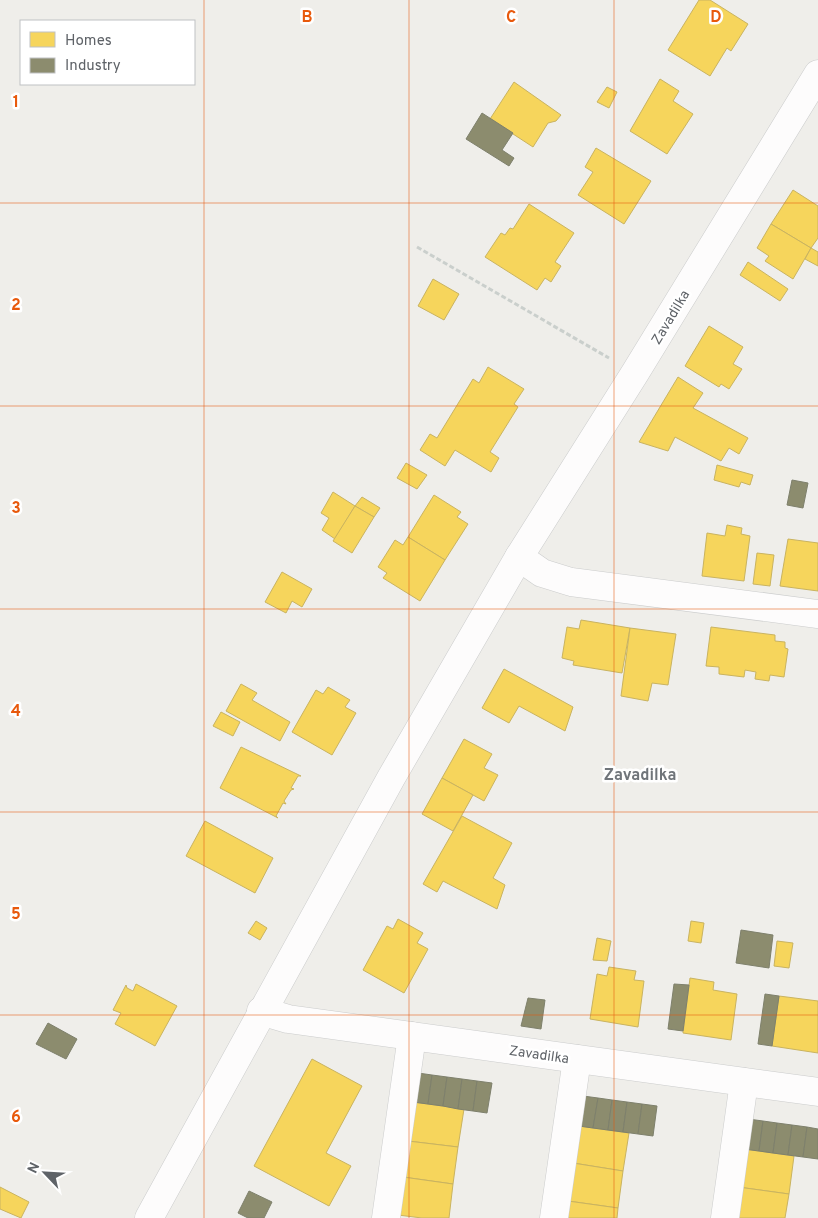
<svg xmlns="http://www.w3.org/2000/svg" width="818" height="1218" font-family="Overpass,sans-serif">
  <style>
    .homes { fill: #f6d55c; stroke: #c9b360 }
    .industry { fill: #8c8c6e; stroke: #7e806c }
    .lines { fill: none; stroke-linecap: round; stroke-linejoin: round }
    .minor-casing { stroke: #cbcccc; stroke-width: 29 }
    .path { stroke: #cacfcc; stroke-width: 3; stroke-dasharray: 5 2.5; stroke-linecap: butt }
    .minor { stroke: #fdfcfc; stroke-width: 28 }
    .grid { fill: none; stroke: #e8590c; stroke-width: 1; stroke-opacity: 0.55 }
    .labels { text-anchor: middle; stroke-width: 5; stroke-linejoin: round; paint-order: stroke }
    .street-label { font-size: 14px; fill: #5f6368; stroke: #fff }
    .quarter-label { font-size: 16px; font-weight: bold; fill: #70757a; stroke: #fff }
    .grid-label { font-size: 16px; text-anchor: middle; font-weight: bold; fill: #e8590c; stroke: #fff; stroke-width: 5; stroke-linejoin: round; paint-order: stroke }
  </style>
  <rect width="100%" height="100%" fill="#efeeea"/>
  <!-- homes -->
  <g class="homes">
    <path d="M699 0H710L748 24 731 51 727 48 710 76 668 50Z"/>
    <path d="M660 79 679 91 673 101 693 114 667 154 630 131Z"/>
    <path d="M514 82 561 115 556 121 548 123 533 147 490 119Z"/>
    <path d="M607 87 617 92 609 108 597 102Z"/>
    <path d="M596 148 651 181 624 224 578 195 593 172 585 167Z"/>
    <path d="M793 190 818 206V238L811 248 771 224Z"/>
    <path d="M529 204 574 233 555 262 561 266 551 282 545 278 537 290 485 257 501 233 505 235 510 228 513 229Z"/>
    <path d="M771 224 811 248 793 279 765 261 769 256 757 248Z"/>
    <path d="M811 248 818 252V266L805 259Z"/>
    <path d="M748 262 788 289 780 301 740 275Z"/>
    <path d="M433 279 459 294 444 320 418 306Z"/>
    <path d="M709 326 743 347 733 364 742 369 729 389 721 384 719 387 685 366Z"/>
    <path d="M488 367 524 389 514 404 518 407 490 452 499 458 491 472 455 450 445 466 420 450 430 434 437 438 473 379 479 383Z"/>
    <path d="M678 377 703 393 693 408 748 438 739 454 729 448 721 461 675 437 668 451 639 442Z"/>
    <path d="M406 463 427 475 417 489 397 478Z"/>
    <path d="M717 465 753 475 750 485 741 482 739 487 714 480Z"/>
    <path d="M333 492 355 506 335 539 322 530 329 518 321 513Z"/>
    <path d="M434 495 461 512 457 517 468 524 445 560 408 537Z"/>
    <path d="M362 497 380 508 374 517 355 506Z"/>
    <path d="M355 506 374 517 352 553 333 541Z"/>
    <path d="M727 525 742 528 741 534 750 536 744 581 702 576 707 533 725 536Z"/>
    <path d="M408 537 445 560 420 601 383 578 387 573 378 567 395 540 403 545Z"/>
    <path d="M788 539 818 543V591L780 586Z"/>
    <path d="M757 553 774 555 770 586 753 584Z"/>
    <path d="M282 572 312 589 302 607 292 601 286 613 265 602Z"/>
    <path d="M581 620 630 628 622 673 573 665 574 661 562 658 567 627 579 629Z"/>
    <path d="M711 627 775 635V641L785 642V648L788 649 784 677 770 675 769 681 755 679 756 672 745 670 744 677 719 674V667L706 666Z"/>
    <path d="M630 628 676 634 668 685 652 683 648 701 621 696Z"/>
    <path d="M504 669 573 707 565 731 519 706 509 723 482 708Z"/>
    <path d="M241 684 257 693 252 700 290 722 280 741 226 711Z"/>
    <path d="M328 687 350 700 345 707 356 713 332 755 292 732 316 690 323 694Z"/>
    <path d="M221 712 240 722 233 736 213 726Z"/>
    <path d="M464 739 492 754 484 768 498 775 484 801 442 778Z"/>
    <path d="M241 747 301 776H298L291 788 294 789 291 790 284 801 286 804 283 803 276 816 278 818 220 788Z"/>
    <path d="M442 778 473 795 453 831 422 814Z"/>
    <path d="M462 816 512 843 493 878 505 885 497 909 443 881 437 892 423 884Z"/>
    <path d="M205 821 273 858 255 893 186 856Z"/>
    <path d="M398 919 423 933 417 943 428 949 404 993 363 970 387 926 393 929Z"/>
    <path d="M256 921 267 928 260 940 248 933Z"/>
    <path d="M691 921 704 923 701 943 688 941Z"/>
    <path d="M597 938 611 941 607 961 593 960Z"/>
    <path d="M777 941 793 943 789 968 774 966Z"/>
    <path d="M609 967 636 971 634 980 644 981 638 1027 590 1019 597 974 607 976Z"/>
    <path d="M690 978 714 982 713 990 737 994 731 1040 683 1033Z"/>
    <path d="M136 984 177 1006 155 1046 115 1024 121 1013 113 1010 126 985 127 988 133 991Z"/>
    <path d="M779 996 818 1001V1053L772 1046Z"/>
    <path d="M312 1059 362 1086 326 1153 351 1166 329 1206 254 1166Z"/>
    <path d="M413 1102 464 1109 458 1147 408 1141Z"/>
    <path d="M579 1126 629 1133 623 1171 573 1163Z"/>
    <path d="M408 1141 458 1147 453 1184 403 1177Z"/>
    <path d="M744 1149 794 1156 789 1194 738 1187Z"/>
    <path d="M573 1163 623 1171 618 1208 568 1201Z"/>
    <path d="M403 1177 453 1184 449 1218H422L398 1215Z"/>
    <path d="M0 1187 29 1202 21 1218 0 1209Z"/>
    <path d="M738 1187 789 1194 785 1218H734Z"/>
    <path d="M568 1201 618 1208 617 1218H565Z"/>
  </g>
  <!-- industry -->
  <g class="industry">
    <path d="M482 113 513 133 502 150 514 158 509 166 466 139Z"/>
    <path d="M792 480 808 483 803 508 787 505Z"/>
    <path d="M741 930 773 935 769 968 736 963Z"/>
    <path d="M674 984 689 985 683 1031 668 1029Z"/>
    <path d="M765 994 779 996 772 1046 758 1044Z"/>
    <path d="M528 998 545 1000 541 1029 521 1026Z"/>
    <path d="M48 1023 77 1039 66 1059 36 1044Z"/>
    <path d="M418 1073 432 1075 428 1104 413 1102Z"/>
    <path d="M432 1075 447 1077 443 1106 428 1104Z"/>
    <path d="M447 1077 462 1079 458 1109 443 1106Z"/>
    <path d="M462 1079 477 1081 473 1111 458 1109Z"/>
    <path d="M477 1081 492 1083 487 1113 473 1111Z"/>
    <path d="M583 1096 598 1098 593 1128 579 1126Z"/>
    <path d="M598 1098 612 1100 608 1130 593 1128Z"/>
    <path d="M612 1100 627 1102 623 1132 608 1130Z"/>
    <path d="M627 1102 642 1104 638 1134 623 1132Z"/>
    <path d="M642 1104 657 1106 653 1136 638 1134Z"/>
    <path d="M748 1119 763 1121 759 1151 744 1149Z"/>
    <path d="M763 1121 777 1123 773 1153 759 1151Z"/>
    <path d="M777 1123 792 1125 788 1155 773 1153Z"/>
    <path d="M792 1125 807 1127 803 1157 788 1155Z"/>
    <path d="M807 1127 818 1129V1159L803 1157Z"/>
    <path d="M249 1191 272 1202 264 1218H248L238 1213Z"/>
  </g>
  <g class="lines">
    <!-- minor casing -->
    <g class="minor-casing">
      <g id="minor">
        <path d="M519 557 542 573 571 582 818 614"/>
        <path d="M261 1011 288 1019 818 1092"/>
        <path d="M149 1218 391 778 519 557 635 373 818 74"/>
        <path d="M386 1218 412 1036"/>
        <path d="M554 1218 577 1059"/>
        <path d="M725 1218 744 1082"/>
      </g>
    </g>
    <!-- path -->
    <path class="path" d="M417 247 609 358"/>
    <!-- minor -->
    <use href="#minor" class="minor"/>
  </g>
  <!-- grid -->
  <path class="grid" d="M204 0V1218M409 0V1218M614 0V1218M0 203H818M0 406H818M0 609H818M0 812H818M0 1015H818"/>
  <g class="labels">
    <!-- street labels -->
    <g class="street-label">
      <text transform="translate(670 317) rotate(-59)" y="5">Zavadilka</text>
      <text transform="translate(539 1054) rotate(8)" y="5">Zavadilka</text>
    </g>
    <!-- quarter labels -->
    <g class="quarter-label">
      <text x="640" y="780">Zavadilka</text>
    </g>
  </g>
  <g class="grid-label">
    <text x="307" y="22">B</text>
    <text x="511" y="22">C</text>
    <text x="716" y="22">D</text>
    <text x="16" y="107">1</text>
    <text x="16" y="310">2</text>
    <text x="16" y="513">3</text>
    <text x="16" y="716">4</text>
    <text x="16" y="919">5</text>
    <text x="16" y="1122">6</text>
  </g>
  <!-- legend -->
  <rect x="20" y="20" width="175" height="65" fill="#ffffff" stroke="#bfc1c3"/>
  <rect x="30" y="32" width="25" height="15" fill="#f6d55c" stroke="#bfc1c3"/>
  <text x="65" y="45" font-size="15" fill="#5f6368">Homes</text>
  <rect x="30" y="58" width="25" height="15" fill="#8c8c6e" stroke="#bfc1c3"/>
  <text x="65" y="70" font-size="15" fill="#5f6368">Industry</text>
  <!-- north arrow -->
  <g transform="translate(45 1173) rotate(295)" stroke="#ffffff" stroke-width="4" paint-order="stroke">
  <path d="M0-4L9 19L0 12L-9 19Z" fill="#5f6368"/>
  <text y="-8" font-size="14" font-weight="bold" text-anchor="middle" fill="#5f6368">N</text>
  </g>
</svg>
